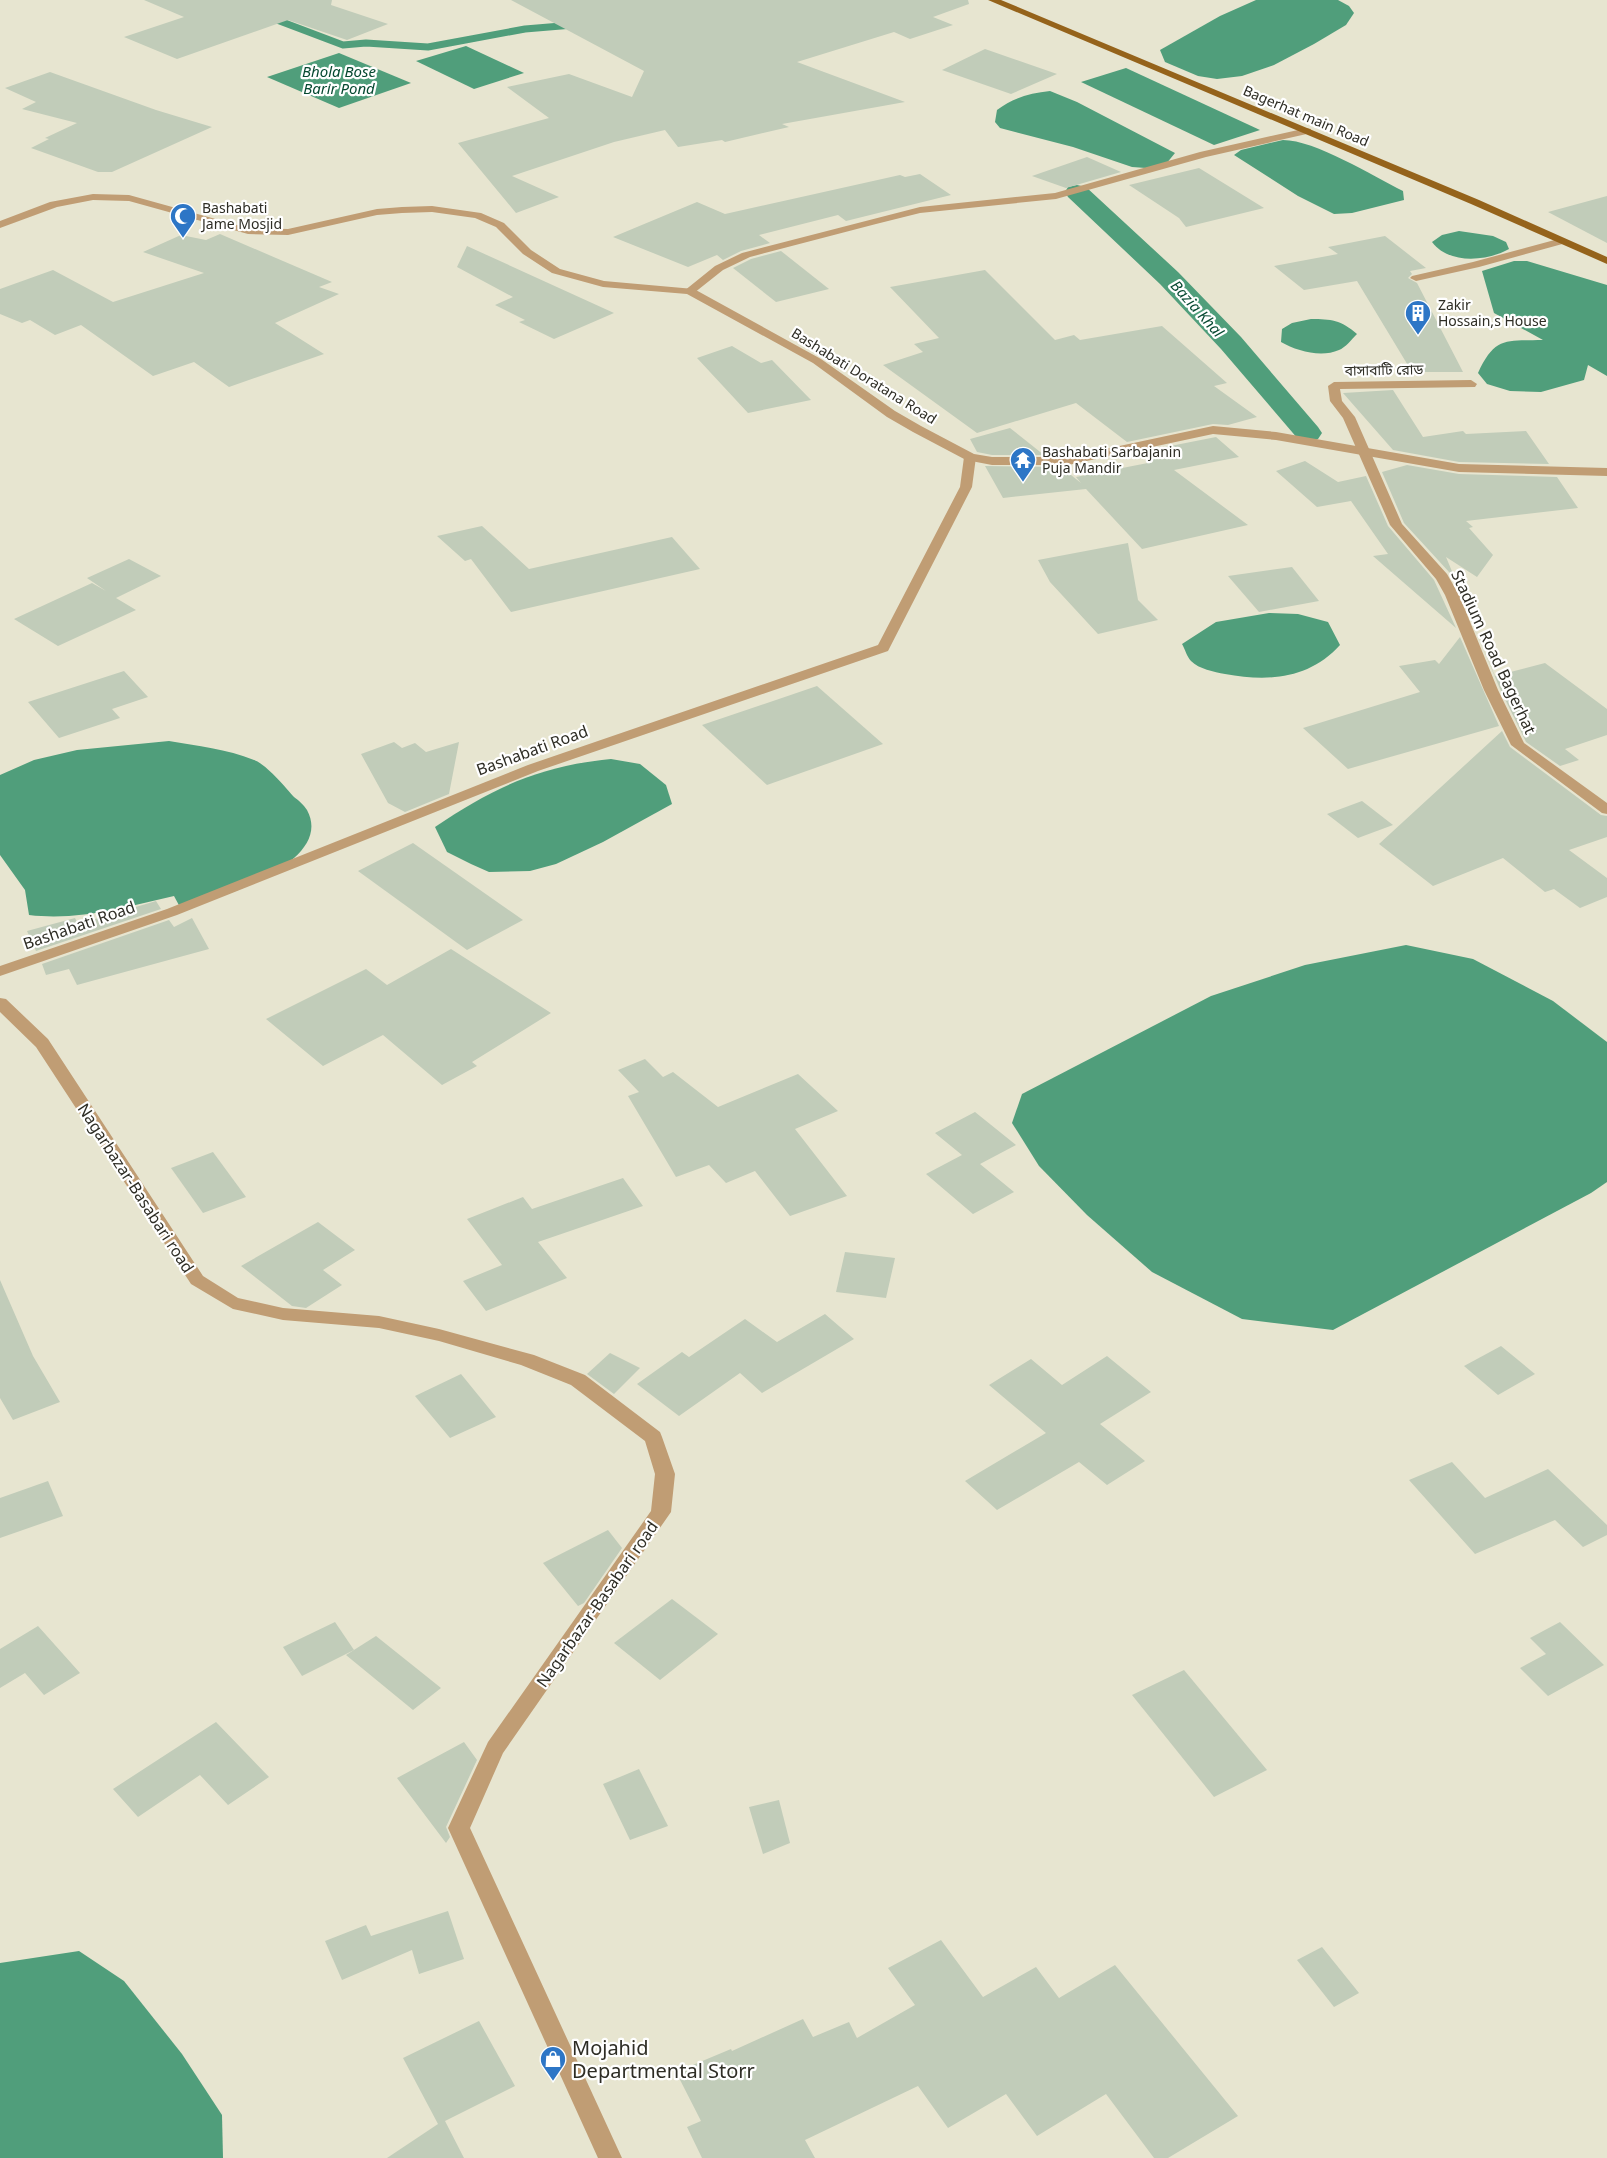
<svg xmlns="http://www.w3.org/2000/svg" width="1607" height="2158" font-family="'Noto Sans','Noto Sans Bengali',sans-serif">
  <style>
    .water { fill: #509e7b }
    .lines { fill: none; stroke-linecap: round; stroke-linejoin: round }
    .stream { stroke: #509e7b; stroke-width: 7 }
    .canal { fill: #509e7b; fill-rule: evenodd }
    .building { fill: #c1ccb9 }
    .minor { fill: #c09d74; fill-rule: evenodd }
    .tertiary { fill: #c09d74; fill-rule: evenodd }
    .primary { fill: #95631b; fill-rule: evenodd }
    .labels { text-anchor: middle; stroke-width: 4.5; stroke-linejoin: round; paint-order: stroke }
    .far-street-label { font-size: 14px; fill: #2e2d25; stroke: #fff }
    .far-poi-label { font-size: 14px; fill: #2e2d25; stroke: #fff; text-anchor: start }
    .far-water-label { font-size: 15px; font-style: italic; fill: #064931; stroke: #fff }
    .street-label { font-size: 16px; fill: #2e2d25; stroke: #fff }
    .near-poi-label { font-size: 20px; fill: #2e2d25; stroke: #fff; text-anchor: start }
  </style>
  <rect width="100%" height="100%" fill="#e7e5d0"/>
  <!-- water -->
  <g class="water">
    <path d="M1256 0H1338L1349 6 1354 13 1346 25 1314 44 1274 65 1242 76 1217 79 1198 76 1165 62 1160 50 1220 16Z"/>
    <path d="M466 46 524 73 474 89 416 61Z"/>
    <path d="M339 53 411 83 339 108 267 77Z"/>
    <path d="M1126 68 1260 130 1214 145 1081 82Z"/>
    <path d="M1050 91 1077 102 1175 153 1166 164 1146 168 1132 167 1073 147 1000 128 995 122 997 110C1013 98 1030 93 1050 91Z"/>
    <path d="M1283 140C1315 140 1373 176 1403 191L1404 200 1352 213 1334 214 1298 196 1234 155 1241 150Z"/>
    <path d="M1459 231 1493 236 1506 242 1509 249C1488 261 1449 265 1432 242L1442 235Z"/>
    <path d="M1514 261H1527L1607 285V376L1588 365 1584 380 1541 392 1510 391 1487 384 1478 373C1495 336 1506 341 1543 340L1494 313 1482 271Z"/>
    <path d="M1311 319C1331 319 1341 320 1357 334 1352 339 1345 348 1339 350 1321 358 1297 351 1281 342L1282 329 1292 323Z"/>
    <path d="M1269 613 1298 614 1328 622 1340 645C1309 679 1269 682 1225 674 1214 672 1199 669 1191 661 1187 657 1185 649 1182 644L1216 622Z"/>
    <path d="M169 741C197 746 227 749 254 760 266 764 285 787 294 797 298 800 304 805 307 810 336 864 214 900 181 909L174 896C126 907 79 921 29 915L25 890 0 855V775L34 760 77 750Z"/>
    <path d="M611 759 640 764 666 785 672 804 603 842 556 864 530 871 489 872 471 864 447 852 435 827C494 787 540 766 611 759Z"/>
    <path d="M1406 945 1473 959 1553 1001 1607 1042V1182L1591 1193 1333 1330 1242 1319 1152 1272 1087 1215 1039 1166 1012 1123 1022 1094 1211 996 1305 965Z"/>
    <path d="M79 1951 124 1981 182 2054 222 2115 223 2158H0V1963Z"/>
  </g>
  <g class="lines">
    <!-- stream -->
    <path class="stream" d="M269 17 343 45 366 43 428 47 525 29 573 25"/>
    <!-- canal -->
    <path class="canal" d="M1077 185 1086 187 1178 272 1241 337 1318 427 1322 433 1318 439 1308 442 1298 439 1221 349 1160 284 1068 197 1065 192 1068 187Z"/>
  </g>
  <!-- building -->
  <g class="building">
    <path d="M144 0H332L331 5 388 24 347 40 288 20 177 59 124 37 184 17Z"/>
    <path d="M511 0H968L969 4 933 17 953 25 910 39 894 32 797 62 905 102 782 124 789 127 725 142 722 140 678 147 665 130 614 142 512 176 559 197 516 213 458 143 549 118 507 87 569 74 632 97 644 71Z"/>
    <path d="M985 49 1057 74 1011 94 942 70Z"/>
    <path d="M50 72 156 110 212 127 112 172H98L31 148 49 139 45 138 77 123 22 109 36 102 5 88Z"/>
    <path d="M1087 157 1121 172 1066 188 1032 176Z"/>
    <path d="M1199 168 1264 208 1186 227 1179 218 1129 185Z"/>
    <path d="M920 174 951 195 846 221 838 215 759 235 770 243 741 251 723 260 717 255 688 267 613 237 697 202 725 214 900 175 905 177Z"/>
    <path d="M1607 196V243L1548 212Z"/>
    <path d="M220 234 332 282 319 287 339 294 275 323 324 354 229 387 194 362 153 376 81 325 55 335 30 320 22 323 0 314V289L53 270 113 302 204 273 143 252 181 235 206 240Z"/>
    <path d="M1385 236 1426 268 1410 271 1412 274 1408 278 1417 283 1463 372H1412L1357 281 1304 290 1274 266 1338 254 1328 247Z"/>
    <path d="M467 246 614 313 554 339 519 322 525 320 495 305 513 297 457 267Z"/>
    <path d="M781 251 829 289 776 302 733 268 751 259Z"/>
    <path d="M985 270 1055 340 1074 335 1080 340 1162 326 1227 383 1214 386 1257 417 1228 425 1213 424 1127 442 1076 403 977 433 883 365 923 352 914 344 939 338 890 287Z"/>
    <path d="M732 346 761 363 772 360 811 400 748 413 697 358Z"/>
    <path d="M1393 390 1423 437 1463 431 1466 434 1526 431 1549 464 1459 462 1393 450 1343 393Z"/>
    <path d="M1010 428 1044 455H992L977 452 970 439Z"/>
    <path d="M1216 437 1239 457 1174 470 1248 525 1142 549 1086 489 1003 498 985 466 1061 467 1081 483 1076 477 1153 462 1140 452Z"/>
    <path d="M1305 461 1338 482 1366 476 1388 526 1434 580 1456 628 1373 556 1388 554 1351 501 1317 507 1276 471Z"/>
    <path d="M1407 465 1459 474 1557 477 1578 508 1466 521 1473 527 1469 528 1493 555 1477 577 1446 557 1461 593 1449 572 1404 523 1382 472Z"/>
    <path d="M482 526 529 569 672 537 700 569 511 612 471 559 465 561 437 536Z"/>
    <path d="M1128 543 1138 600 1158 620 1098 634 1050 582 1038 560Z"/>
    <path d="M129 559 161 576 116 598 136 610 58 646 14 619 92 583 106 591 87 578Z"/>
    <path d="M1292 567 1319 601 1259 612 1228 576Z"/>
    <path d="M1465 605 1495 676 1545 663 1607 709V735L1565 749 1579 760 1560 766 1526 742 1500 689Z"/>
    <path d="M1460 637 1499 726 1348 769 1303 728 1420 692 1399 666 1435 660 1439 664Z"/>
    <path d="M124 671 148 697 112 709 120 718 59 738 28 702Z"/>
    <path d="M817 686 883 744 767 785 702 725Z"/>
    <path d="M1502 731 1510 747 1601 815 1607 816V837L1569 850 1607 878V897L1580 908 1554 889 1545 892 1503 858 1433 886 1379 844Z"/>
    <path d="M394 742 402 748 415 743 426 752 459 742 449 794 405 812 388 803 361 754Z"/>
    <path d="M1362 801 1393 825 1358 838 1327 814Z"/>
    <path d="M413 843 523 920 467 950 358 871Z"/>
    <path d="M156 901 161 909 36 951 27 931 75 918 78 924Z"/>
    <path d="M192 918 209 949 77 985 69 969 46 975 42 964 169 920 174 927Z"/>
    <path d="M451 949 551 1013 472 1062 477 1066 442 1085 383 1035 323 1066 266 1019 366 969 387 985Z"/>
    <path d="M645 1059 663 1077 673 1072 718 1107 798 1074 838 1111 795 1129 847 1196 790 1216 755 1171 726 1183 709 1165 676 1177 628 1096 639 1092 618 1070Z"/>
    <path d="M975 1112 1016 1145 980 1164 1014 1192 973 1214 926 1174 962 1155 935 1133Z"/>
    <path d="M213 1152 246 1197 203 1213 171 1168Z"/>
    <path d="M623 1178 643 1206 538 1242 567 1278 486 1311 463 1281 502 1265 467 1219 523 1197 532 1209Z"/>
    <path d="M318 1222 355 1250 323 1270 342 1285 306 1308 292 1306 241 1266Z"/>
    <path d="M845 1252 895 1258 886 1298 836 1292Z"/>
    <path d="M0 1280 33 1356 60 1402 13 1420 0 1398Z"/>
    <path d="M825 1314 854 1339 762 1393 740 1373 679 1416 637 1384 682 1352 689 1357 745 1319 777 1342Z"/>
    <path d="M1501 1346 1535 1374 1498 1395 1464 1366Z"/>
    <path d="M610 1353 640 1368 614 1394 587 1374Z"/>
    <path d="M1107 1356 1151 1392 1100 1424 1145 1461 1107 1485 1079 1462 997 1510 965 1481 1046 1433 989 1385 1031 1359 1062 1385Z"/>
    <path d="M461 1374 496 1417 450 1438 415 1396Z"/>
    <path d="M1452 1462 1485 1498 1548 1469 1607 1525V1535L1583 1547 1555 1520 1475 1554 1409 1480Z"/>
    <path d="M48 1481 63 1516 0 1538V1498Z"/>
    <path d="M608 1530 622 1548 584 1603 578 1606 543 1563Z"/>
    <path d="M672 1599 718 1634 660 1680 614 1643Z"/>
    <path d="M335 1622 354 1650 302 1676 283 1647Z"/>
    <path d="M1560 1622 1604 1665 1548 1696 1520 1668 1546 1654 1530 1638Z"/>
    <path d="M38 1626 80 1673 44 1695 25 1673 0 1688V1649Z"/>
    <path d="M376 1636 441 1688 413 1710 346 1655Z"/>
    <path d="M1184 1670 1267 1770 1214 1797 1132 1695Z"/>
    <path d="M216 1722 269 1777 228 1805 200 1775 138 1817 113 1789Z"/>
    <path d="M464 1742 477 1760 446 1827 450 1837 446 1843 397 1778Z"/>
    <path d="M639 1769 668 1826 630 1840 603 1784Z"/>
    <path d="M779 1800 790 1843 763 1854 749 1807Z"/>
    <path d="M448 1911 464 1959 419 1974 412 1950 342 1980 325 1941 366 1925 371 1936Z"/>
    <path d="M941 1940 983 1997 1036 1967 1059 1998 1115 1965 1238 2116 1168 2158H1154L1106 2094 1037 2136 1006 2094 948 2128 918 2086 805 2140 815 2158H702L687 2127 701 2121 676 2072 731 2049 732 2051 803 2019 813 2037 849 2022 857 2038 915 2005 888 1968Z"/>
    <path d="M1322 1947 1359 1993 1334 2007 1297 1960Z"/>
    <path d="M479 2021 515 2086 445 2121 464 2158H387L438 2124 403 2058Z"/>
  </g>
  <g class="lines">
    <!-- minor -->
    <g class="minor">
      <path d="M1307 128 1311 129V133L1206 157 1056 199 920 213 876 224 750 257 723 270 694 293H686L684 291 715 266 742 253 920 207 1055 193 1200 152Z"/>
      <path d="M1562 238 1567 241 1566 243 1479 267 1416 281 1410 278 1412 276 1473 262Z"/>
      <path d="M1471 380 1477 384 1475 387 1340 389 1342 401 1355 417 1402 524 1447 574 1459 595 1498 690 1524 743 1607 803V814L1602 813 1511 745 1484 690 1445 595 1436 579 1390 525 1343 418 1330 401 1328 386 1334 382Z"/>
      <path d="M970 453 976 457 972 487 888 651 538 771 177 915 0 976V966L167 909 528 765 878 645 960 487 964 457Z"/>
    </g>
    <!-- tertiary -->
    <g class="tertiary">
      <path d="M93 194 129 195 248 228 288 229 377 209 402 207 432 206 481 213 504 223 531 250 560 269 604 281 694 289 821 359 895 411 921 426 974 454 992 457H1068L1213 426 1276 432 1459 464 1607 468V476L1459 472 1276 440 1213 434 1068 465H992L966 460 913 432 887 417 813 363 687 294 603 287 552 273 523 254 496 227 475 218 432 212 402 213 377 215 288 235 248 234 129 201 93 200 57 207 0 228V221L50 202Z"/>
      <path d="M0 998 6 999 48 1039 203 1276 238 1298 283 1308 379 1316 439 1329 534 1355 585 1375 660 1432 662 1437 675 1474 671 1512 503 1753 470 1828 622 2158H598L448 1828 488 1742 651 1511 655 1474 645 1441 571 1385 521 1365 439 1341 379 1328 283 1320 233 1309 191 1284 36 1047 0 1012Z"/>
    </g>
    <!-- primary -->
    <path class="primary" d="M988 0H1001L1479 200 1607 257V264L1471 204Z"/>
  </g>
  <!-- icons -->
  <defs>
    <g id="mosque-pin" transform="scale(1.35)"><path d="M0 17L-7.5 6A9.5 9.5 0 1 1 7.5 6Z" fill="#2d76c6" stroke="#fff"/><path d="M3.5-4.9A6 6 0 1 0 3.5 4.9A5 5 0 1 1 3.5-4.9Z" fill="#fff"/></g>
    <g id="building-pin" transform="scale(1.35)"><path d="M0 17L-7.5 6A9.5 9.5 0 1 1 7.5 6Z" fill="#2d76c6" stroke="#fff"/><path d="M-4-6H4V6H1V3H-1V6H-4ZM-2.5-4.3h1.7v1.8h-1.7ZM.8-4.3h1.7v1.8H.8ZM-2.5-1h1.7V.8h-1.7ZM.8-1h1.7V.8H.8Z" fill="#fff"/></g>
    <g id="temple-pin" transform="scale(1.35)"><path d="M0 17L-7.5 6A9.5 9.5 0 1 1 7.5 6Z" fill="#2d76c6" stroke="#fff"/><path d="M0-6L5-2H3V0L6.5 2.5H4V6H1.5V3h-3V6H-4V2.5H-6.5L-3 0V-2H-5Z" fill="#fff"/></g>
    <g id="shop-pin" transform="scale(1.35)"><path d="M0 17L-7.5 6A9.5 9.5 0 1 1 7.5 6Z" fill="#2d76c6" stroke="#fff"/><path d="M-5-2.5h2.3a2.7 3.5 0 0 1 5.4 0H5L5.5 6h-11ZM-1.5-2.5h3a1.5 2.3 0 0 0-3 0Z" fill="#fff"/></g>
  </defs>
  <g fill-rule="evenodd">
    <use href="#mosque-pin" x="183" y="216"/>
    <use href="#building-pin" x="1418" y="313"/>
    <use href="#temple-pin" x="1023" y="460"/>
    <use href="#shop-pin" x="553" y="2059"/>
  </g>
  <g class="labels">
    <!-- far-street labels -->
    <g class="far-street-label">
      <text transform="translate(1306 116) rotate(23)" y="5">Bagerhat main Road</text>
      <text transform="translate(1384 370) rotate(-1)" y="5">বাসাবাটি রোড</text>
      <text transform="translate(864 376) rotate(32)" y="5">Bashabati Doratana Road</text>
    </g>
    <!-- far-poi labels -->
    <g class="far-poi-label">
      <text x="202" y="213">Bashabati<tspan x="202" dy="16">Jame Mosjid</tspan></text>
      <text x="1438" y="310">Zakir<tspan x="1438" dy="16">Hossain,s House</tspan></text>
      <text x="1042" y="457">Bashabati Sarbajanin<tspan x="1042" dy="16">Puja Mandir</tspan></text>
    </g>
    <!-- far-water labels -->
    <g class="far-water-label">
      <text x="339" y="77">Bhola Bose<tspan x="339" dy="17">Barir Pond</tspan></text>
      <text transform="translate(1197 309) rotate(48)" y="5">Bazia Khal</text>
    </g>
    <!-- street labels -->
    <g class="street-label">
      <text transform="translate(1494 652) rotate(65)" y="6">Stadium Road Bagerhat</text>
      <text transform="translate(532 750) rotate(-20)" y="6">Bashabati Road</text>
      <text transform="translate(79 925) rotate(-19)" y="6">Bashabati Road</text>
      <text transform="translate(136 1188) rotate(57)" y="6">Nagarbazar-Basabari road</text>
      <text transform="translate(597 1604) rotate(-55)" y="6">Nagarbazar-Basabari road</text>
    </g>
    <!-- near-poi labels -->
    <g class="near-poi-label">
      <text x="572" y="2055">Mojahid<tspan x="572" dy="23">Departmental Storr</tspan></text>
    </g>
  </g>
</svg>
